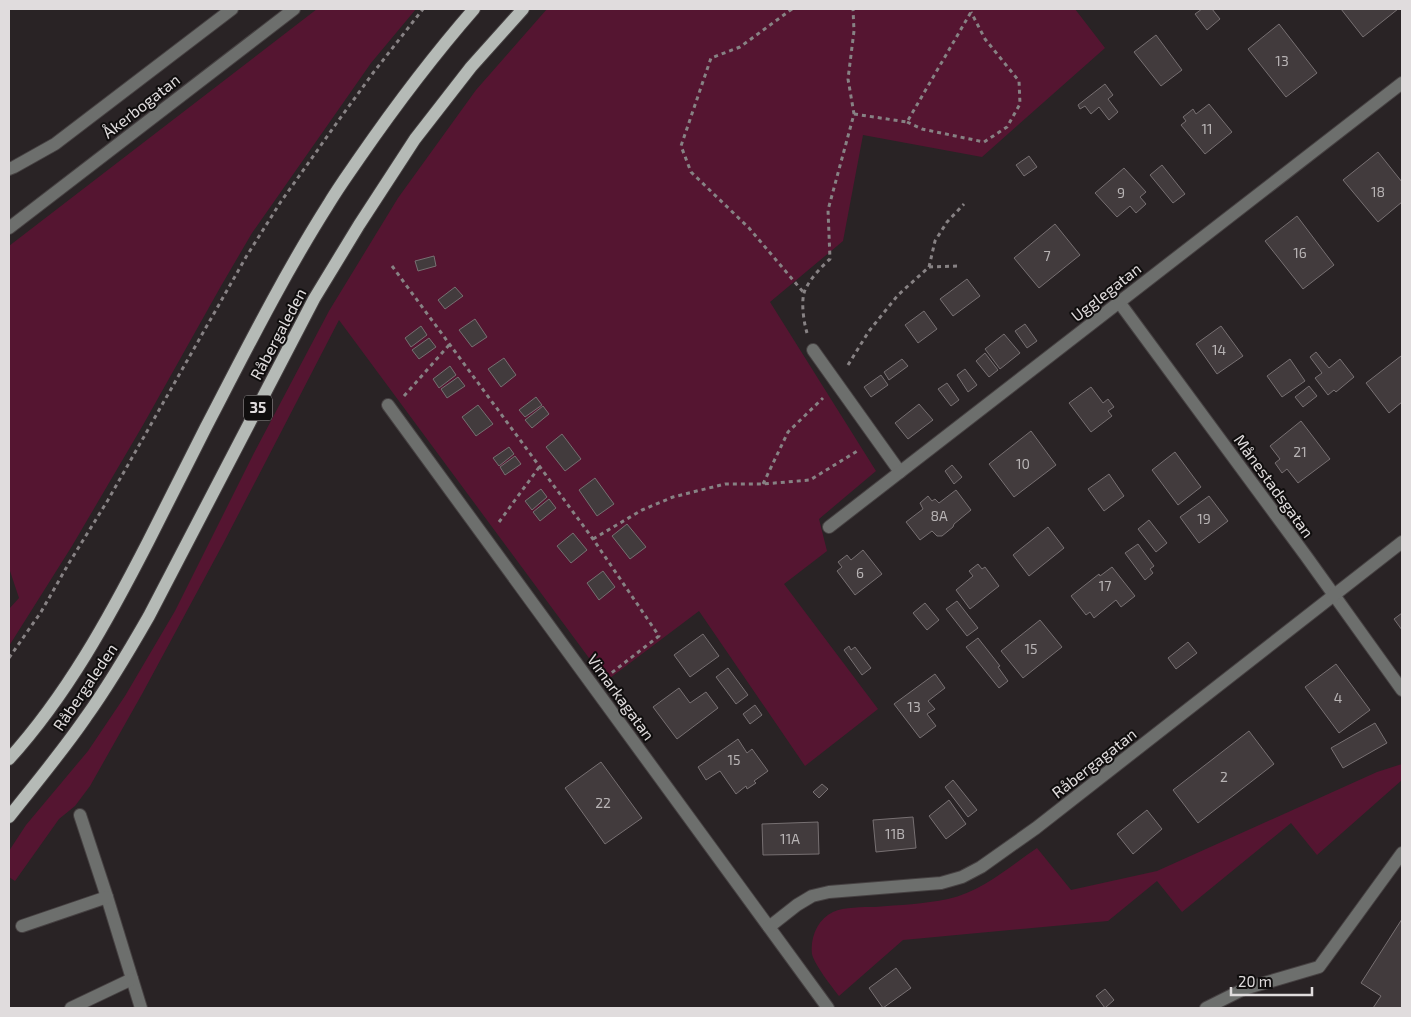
<svg xmlns="http://www.w3.org/2000/svg" width="1411" height="1017" font-family="'Exo 2',sans-serif">
  <style>
    .green { fill: #551531 }
    .building { fill: #423b3d; stroke: #777072 }
    .lines { fill: none; stroke-linecap: round; stroke-linejoin: round }
    .minor-casing { stroke: #464142; stroke-width: 14 }
    .major-casing { stroke: #464142; stroke-width: 14 }
    .path { stroke: #878284; stroke-width: 3; stroke-dasharray: 4 4; stroke-linecap: butt }
    .minor { stroke: #6d6f6d; stroke-width: 12 }
    .major { stroke: #b5bab6; stroke-width: 12 }
    .labels { text-anchor: middle; stroke-width: 4; stroke-linejoin: round; paint-order: stroke }
    .number-label { font-size: 14px; fill: #b8b4b5 }
    .shield { fill: #100e0e; stroke: #a29e9f; stroke-width: 1 }
    .shield-label { font-size: 15px; font-weight: bold; fill: #e0dcdd }
    .street-label { font-size: 16px; fill: #e0dcdd; stroke: #100e0e }
  </style>
  <rect width="100%" height="100%" fill="#292325"/>
  <!-- green -->
  <g class="green">
    <path d="M317 9H416L371 63 252 233 221 286 143 425 72 546 9 646V609L19 598 9 568V246Z"/>
    <path d="M547 9H1075L1105 48 982 157 863 135 843 241 770 302 876 471 819 519 827 551 784 584 878 709 805 766 699 611 606 681 339 320 223 544 142 694 90 786 75 806 59 819 15 881 9 877V851L26 825 88 751 125 696 175 611 254 453 329 311 398 198 476 90Z"/>
    <path d="M1402 764V780L1317 855 1291 823 1182 912 1157 881 1108 921 903 940 839 996C832 987 814 964 812 954 810 937 818 919 833 912 844 907 863 907 875 907 899 905 924 904 948 899 981 892 1009 867 1037 848L1071 890 1157 871 1377 772Z"/>
  </g>
  <!-- building -->
  <g class="building">
    <path d="M1202 9H1212L1220 19 1207 30 1195 14Z"/>
    <path d="M1341 9H1398L1363 37Z"/>
    <path d="M1279 24 1317 73 1286 97 1248 49Z"/>
    <path d="M1156 35 1182 70 1161 86 1134 52Z"/>
    <path d="M1105 84 1113 95 1108 99 1118 112 1109 120 1099 107 1091 114 1085 106 1080 109 1078 105Z"/>
    <path d="M1209 104 1232 132 1205 154 1181 125 1186 121 1183 117 1193 109 1196 114Z"/>
    <path d="M1378 152 1402 182V202L1378 222 1343 180Z"/>
    <path d="M1029 156 1037 167 1024 176 1016 165Z"/>
    <path d="M1162 165 1185 194 1173 203 1150 175Z"/>
    <path d="M1124 168 1146 192 1140 197 1146 204 1136 213 1130 206 1117 217 1095 193Z"/>
    <path d="M1297 216 1334 265 1303 289 1265 241Z"/>
    <path d="M1055 224 1080 255 1039 288 1014 258Z"/>
    <path d="M434 256 436 266 418 271 415 261Z"/>
    <path d="M967 279 980 296 953 316 940 299Z"/>
    <path d="M455 287 463 296 445 309 438 300Z"/>
    <path d="M924 311 937 329 918 343 905 325Z"/>
    <path d="M475 319 487 337 472 347 459 330Z"/>
    <path d="M1025 324 1037 341 1027 348 1015 331Z"/>
    <path d="M421 326 427 335 411 347 405 338Z"/>
    <path d="M1221 326 1243 356 1217 374 1196 344Z"/>
    <path d="M1004 334 1020 353 1000 369 985 349Z"/>
    <path d="M429 338 436 347 419 359 412 350Z"/>
    <path d="M1316 352 1329 368 1340 359 1354 377 1336 392 1334 390 1328 395 1315 378 1322 373 1310 357Z"/>
    <path d="M985 353 998 370 989 377 976 361Z"/>
    <path d="M1401 356 1402 358V402L1389 413 1366 383Z"/>
    <path d="M504 358 516 375 501 387 488 369Z"/>
    <path d="M902 359 908 366 889 380 884 372Z"/>
    <path d="M1290 359 1305 381 1282 397 1267 376Z"/>
    <path d="M450 366 456 375 439 388 433 379Z"/>
    <path d="M965 369 977 385 968 392 957 375Z"/>
    <path d="M881 375 888 385 871 397 864 387Z"/>
    <path d="M458 377 465 386 447 398 441 389Z"/>
    <path d="M947 383 959 400 951 406 938 389Z"/>
    <path d="M1309 386 1317 396 1303 407 1295 397Z"/>
    <path d="M1091 387 1103 403 1108 399 1114 407 1108 411 1112 416 1091 432 1069 403Z"/>
    <path d="M536 397 542 405 525 417 519 410Z"/>
    <path d="M919 404 933 420 908 439 895 423Z"/>
    <path d="M478 405 493 424 476 436 462 417Z"/>
    <path d="M543 406 549 414 532 428 525 420Z"/>
    <path d="M1301 421 1330 459 1298 483 1287 469 1282 473 1275 463 1280 459 1270 446Z"/>
    <path d="M1031 431 1056 465 1014 497 989 464Z"/>
    <path d="M562 434 581 459 565 471 546 447Z"/>
    <path d="M509 447 514 454 499 466 493 458Z"/>
    <path d="M1175 452 1201 487 1178 505 1152 470Z"/>
    <path d="M515 456 521 464 505 475 500 467Z"/>
    <path d="M952 465 962 477 954 484 945 471Z"/>
    <path d="M1109 474 1124 496 1104 511 1088 489Z"/>
    <path d="M595 478 614 504 597 516 579 490Z"/>
    <path d="M541 489 547 497 532 510 525 501Z"/>
    <path d="M956 490 971 510 954 524 953 527 942 536H937L932 531 920 540 906 522 923 509 920 503 928 496 932 501 935 499 939 503Z"/>
    <path d="M1209 496 1228 521 1199 543 1180 517Z"/>
    <path d="M549 499 556 508 540 521 533 512Z"/>
    <path d="M1149 520 1167 543 1156 552 1138 529Z"/>
    <path d="M627 524 646 547 630 559 612 536Z"/>
    <path d="M1048 527 1064 548 1029 576 1013 555Z"/>
    <path d="M573 533 587 550 571 563 557 546Z"/>
    <path d="M1138 544 1154 566 1150 569 1153 573 1145 580 1125 553Z"/>
    <path d="M863 550 882 574 855 595 837 571 842 567 838 562 847 555 851 560Z"/>
    <path d="M978 564 982 569 985 567 999 586 970 609 956 590 973 576 969 571Z"/>
    <path d="M1112 567 1135 596 1121 607 1116 600 1094 618 1090 612 1086 615 1071 596 1099 574 1100 576Z"/>
    <path d="M603 571 615 587 599 600 587 583Z"/>
    <path d="M957 601 978 628 967 636 946 609Z"/>
    <path d="M925 603 939 620 927 630 913 613Z"/>
    <path d="M1402 613V630L1394 619Z"/>
    <path d="M1040 620 1062 647 1023 678 1001 651Z"/>
    <path d="M703 634 719 656 690 677 674 655Z"/>
    <path d="M978 638 1000 666 998 667 1008 681 999 688 966 647Z"/>
    <path d="M1188 642 1197 653 1176 669 1168 658Z"/>
    <path d="M849 646 851 650 855 647 871 668 862 675 844 650Z"/>
    <path d="M1336 664 1370 710 1339 733 1305 687Z"/>
    <path d="M728 668 748 695 736 704 716 677Z"/>
    <path d="M935 674 945 688 928 701 935 709 927 714 936 726 920 738 894 704Z"/>
    <path d="M679 688 690 703 706 692 718 708 677 739 653 707Z"/>
    <path d="M755 705 762 715 750 724 743 714Z"/>
    <path d="M1375 723 1387 743 1343 768 1331 748Z"/>
    <path d="M1249 731 1274 764 1198 823 1173 790Z"/>
    <path d="M738 739 747 753 752 749 768 771 754 781 756 783 747 789 746 786 736 794 720 771 706 780 698 767Z"/>
    <path d="M601 762 642 818 605 844 565 788Z"/>
    <path d="M953 780 977 810 968 817 945 787Z"/>
    <path d="M822 784 828 789 819 798 813 792Z"/>
    <path d="M949 800 966 824 946 839 929 816Z"/>
    <path d="M1147 810 1162 829 1133 854 1117 834Z"/>
    <path d="M913 817 916 848 876 852 873 820Z"/>
    <path d="M818 822 819 854 763 855 762 824Z"/>
    <path d="M1402 919V1008H1373L1381 996 1361 983Z"/>
    <path d="M896 968 911 988 883 1008 869 988Z"/>
    <path d="M1105 989 1114 1000 1105 1008 1096 996Z"/>
  </g>
  <g class="lines">
    <!-- minor casing -->
    <g class="minor-casing">
      <g id="minor">
        <path d="M9 169 14 167 55 144 232 9"/>
        <path d="M9 228 294 9"/>
        <path d="M1119 302 1306 556 1402 690"/>
        <path d="M813 350 900 472"/>
        <path d="M388 405 828 1008"/>
        <path d="M829 527 1402 83"/>
        <path d="M80 815 107 897 141 1008"/>
        <path d="M22 926 107 897"/>
        <path d="M769 927 797 905 812 896 829 892 941 883 962 877 981 867 1036 828 1402 542"/>
        <path d="M71 1008 132 979"/>
        <path d="M1206 1008 1244 989 1319 967 1402 853"/>
      </g>
    </g>
    <!-- major casing -->
    <g class="major-casing">
      <g id="major">
        <path d="M9 759C67 695 109 618 148 542 167 504 187 465 206 427 245 352 283 276 328 205 338 188 349 173 360 157 396 105 433 56 474 9"/>
        <path d="M9 817C35 784 62 752 86 717 109 685 129 651 149 616L314 299 359 225 415 139 471 67 523 9"/>
      </g>
    </g>
    <!-- path -->
    <g class="path">
      <path d="M792 9 740 47 711 58 681 146 691 172 749 228 804 293"/>
      <path d="M854 114 907 122 971 12 970 9"/>
      <path d="M907 122 922 129 984 142 1007 127 1020 104 1019 81 985 39 971 12"/>
      <path d="M392 266 593 539 659 636 610 674"/>
      <path d="M929 267 935 241 947 222 964 204"/>
      <path d="M807 333C804 323 801 304 804 293 807 282 822 266 830 259L828 210 854 114 848 79 854 31 853 9"/>
      <path d="M848 365 869 331 898 295 929 267 960 266"/>
      <path d="M404 396 450 344"/>
      <path d="M763 484 788 432 823 398"/>
      <path d="M499 522 540 466"/>
      <path d="M593 539 642 510 673 497 725 484H763L810 480 859 450"/>
      <path d="M9 658 41 612 69 563 108 500 246 257 280 203 336 124 373 73 423 9"/>
    </g>
    <!-- minor -->
    <use href="#minor" class="minor"/>
    <!-- major -->
    <use href="#major" class="major"/>
  </g>
  <g class="labels">
    <!-- number labels -->
    <g class="number-label">
      <text x="1282" y="66">13</text>
      <text x="1207" y="134">11</text>
      <text x="1378" y="197">18</text>
      <text x="1121" y="198">9</text>
      <text x="1300" y="258">16</text>
      <text x="1047" y="261">7</text>
      <text x="1219" y="355">14</text>
      <text x="1300" y="457">21</text>
      <text x="1023" y="469">10</text>
      <text x="939" y="521">8A</text>
      <text x="1204" y="524">19</text>
      <text x="860" y="578">6</text>
      <text x="1105" y="591">17</text>
      <text x="1031" y="654">15</text>
      <text x="1338" y="703">4</text>
      <text x="914" y="712">13</text>
      <text x="734" y="765">15</text>
      <text x="1224" y="782">2</text>
      <text x="603" y="808">22</text>
      <text x="895" y="839">11B</text>
      <text x="790" y="844">11A</text>
    </g>
    <!-- shield labels -->
    <rect class="shield" x="244" y="395.5" width="28" height="25" rx="4"/>
    <g class="shield-label">
      <text x="258" y="413">35</text>
    </g>
    <!-- street labels -->
    <g class="street-label">
      <text transform="translate(141 106) rotate(-38)" y="6">Åkerbogatan</text>
      <text transform="translate(1106 292) rotate(-38)" y="6">Ugglegatan</text>
      <text transform="translate(278 334) rotate(-62)" y="6">Råbergaleden</text>
      <text transform="translate(1274 486) rotate(54)" y="6">Månestadsgatan</text>
      <text transform="translate(85 687) rotate(-56)" y="6">Råbergaleden</text>
      <text transform="translate(621 697) rotate(54)" y="6">Vimarkagatan</text>
      <text transform="translate(1094 763) rotate(-38)" y="6">Råbergagatan</text>
    </g>
  </g>
  <!-- border -->
  <rect width="1411" height="1017" fill="none" stroke="#e0dcdd" stroke-width="20"/>
  <!-- scale -->
  <path d="M1231 987v8h81v-8" fill="none" stroke="#e0dcdd" stroke-width="2.5"/>
  <text x="1238" y="987" font-size="15" fill="#e0dcdd" stroke="#100e0e" stroke-width="4" paint-order="stroke">20 m</text>
</svg>
